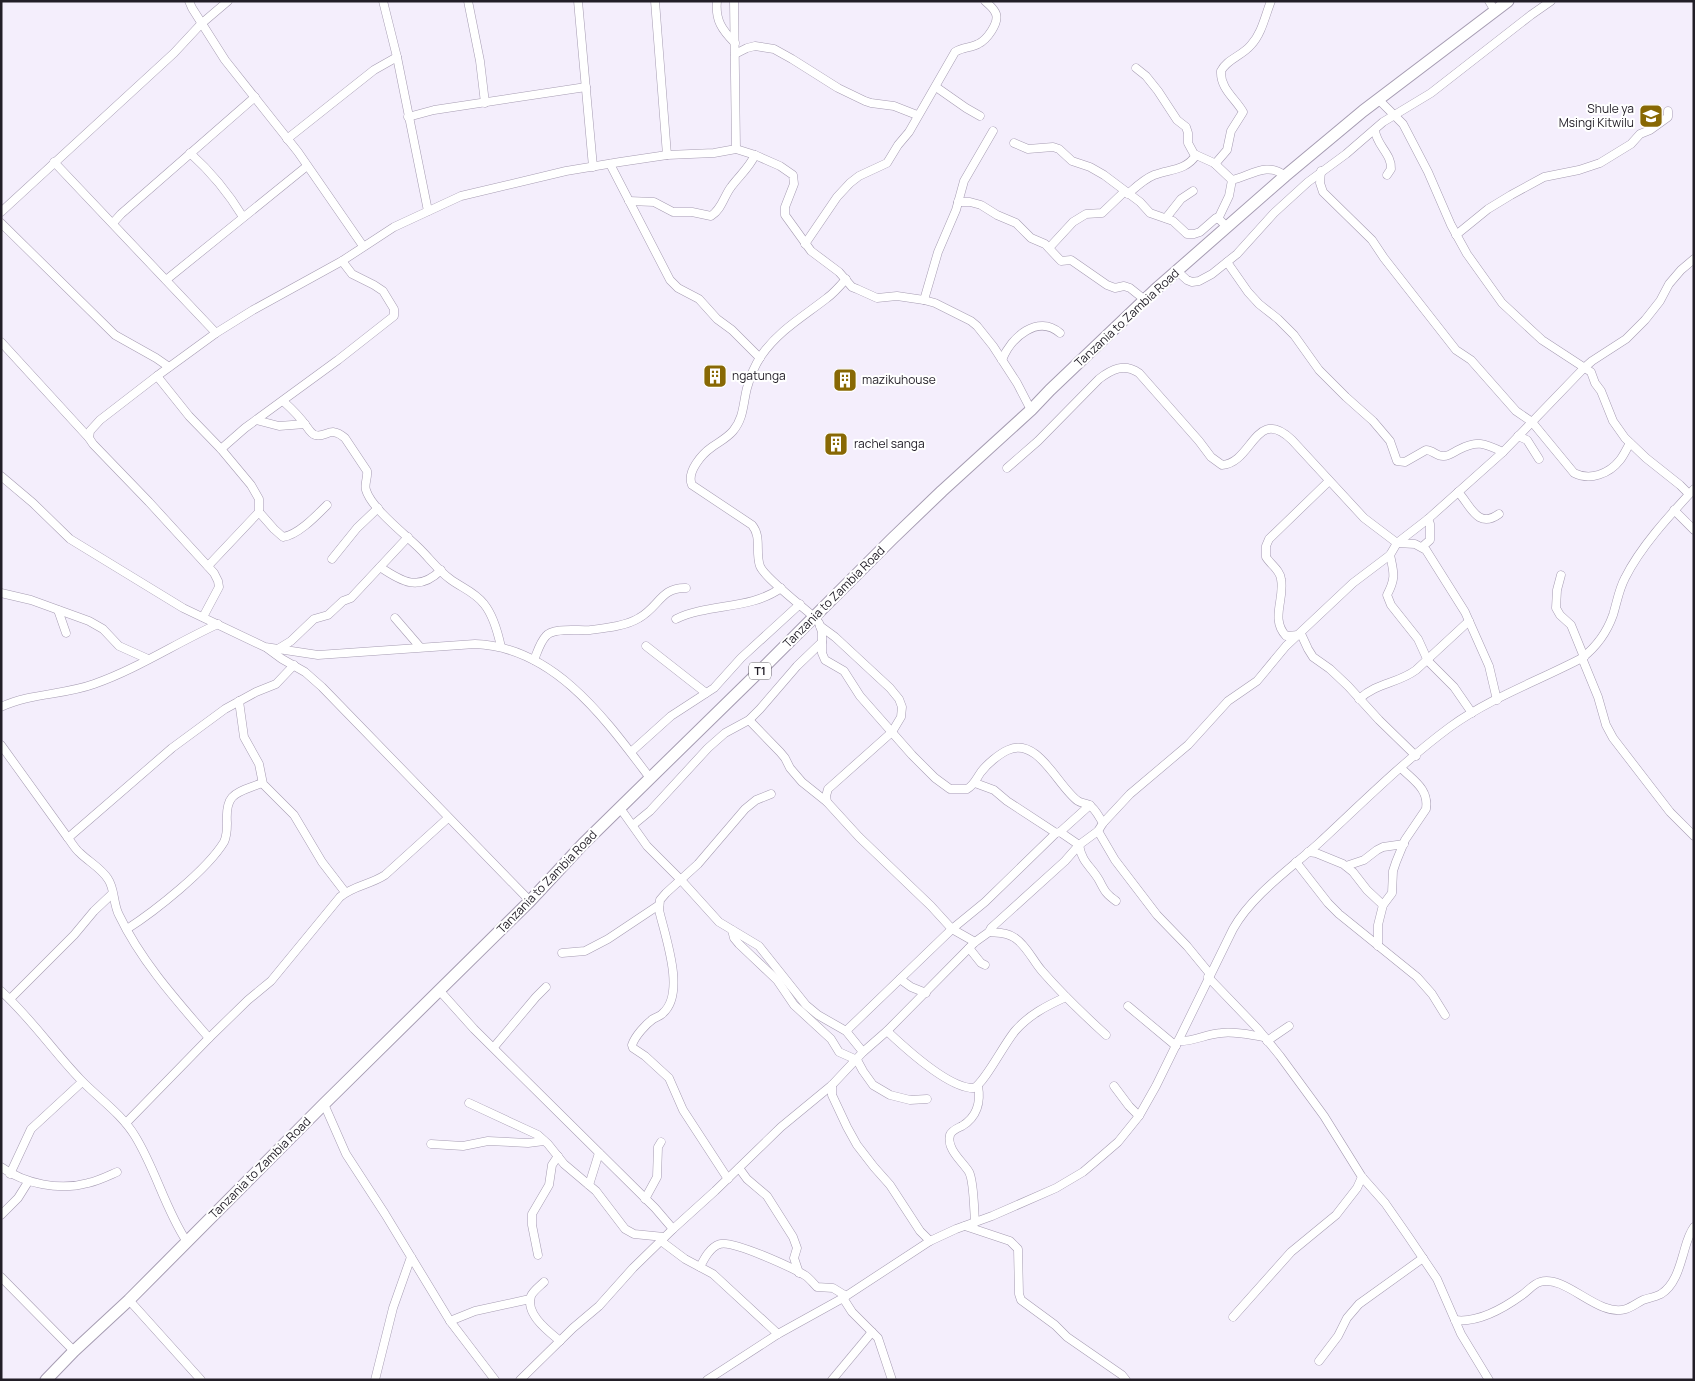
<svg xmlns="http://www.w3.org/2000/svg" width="1695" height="1381" font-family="Manrope,sans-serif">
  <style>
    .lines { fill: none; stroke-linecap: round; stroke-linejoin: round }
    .minor-casing { stroke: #a69cb2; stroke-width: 9 }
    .highway-casing { stroke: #a69cb2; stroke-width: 13 }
    .minor { stroke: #fff; stroke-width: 8 }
    .highway { stroke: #fff; stroke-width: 11 }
    .labels { text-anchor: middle; stroke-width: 4; stroke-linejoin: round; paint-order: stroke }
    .shield { fill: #fff; stroke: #646268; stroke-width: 1 }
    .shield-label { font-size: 11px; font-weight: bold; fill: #221e27 }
    .poi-label { font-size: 12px; fill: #221e27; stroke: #fff; text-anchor: start }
    .street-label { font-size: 12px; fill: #221e27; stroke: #fff }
  </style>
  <rect width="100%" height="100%" fill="#f4eefc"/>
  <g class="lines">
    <!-- minor casing -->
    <g class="minor-casing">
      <g id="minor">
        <path d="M189 1 192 8 225 60 298 152 363 246"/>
        <path d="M383 1 397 57 428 211"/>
        <path d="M468 1 480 61 485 103"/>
        <path d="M578 1 593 167"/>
        <path d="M655 1 667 155"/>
        <path d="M717 1C715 20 722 30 735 43"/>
        <path d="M734 1 736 149"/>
        <path d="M1489 1 1495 11"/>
        <path d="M735 54 747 48 755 46 774 49 792 59 838 88 865 101 871 103 894 106 917 115"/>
        <path d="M1136 68 1146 76 1158 91 1177 120 1186 127 1188 133V143L1194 154 1214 163 1232 180C1250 176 1268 161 1285 176"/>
        <path d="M936 87 966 108 980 116"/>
        <path d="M1378 99 1403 124 1428 172 1451 225 1467 254 1502 303 1542 340 1591 372 1595 383 1601 391 1613 421 1625 438 1646 458 1680 485 1689 494"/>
        <path d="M408 117 434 110 586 87"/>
        <path d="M1375 130C1376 145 1392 154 1391 169L1387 175"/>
        <path d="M287 139 374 70 397 57"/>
        <path d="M1014 143 1028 149 1053 147 1059 149 1072 161 1090 167 1104 175 1140 202 1150 213 1173 221 1187 234H1194L1200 232 1216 218 1220 220 1227 227"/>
        <path d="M190 153C210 171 229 194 243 217"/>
        <path d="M54 162 216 333"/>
        <path d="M610 164 670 280 678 288 699 299 717 319 732 330 760 358"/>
        <path d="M1215 164 1227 150 1231 131 1243 112C1236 99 1220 89 1221 71 1227 59 1242 56 1251 45 1262 33 1265 16 1271 1"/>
        <path d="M1321 171 1320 183 1323 192 1372 240 1384 258 1456 350 1471 360 1516 411 1532 422 1574 473C1590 481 1609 474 1620 460 1624 455 1627 448 1630 443"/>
        <path d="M1128 194C1136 187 1144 179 1154 175 1169 169 1186 171 1196 155"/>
        <path d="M629 201 654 202 673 212H692L711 216C722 209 724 196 731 187 739 176 749 168 755 155"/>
        <path d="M958 202H970L981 205 997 215 1016 223 1031 238 1045 244 1061 261 1071 260 1107 285 1115 288 1124 286 1130 288 1145 300"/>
        <path d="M1 212 174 53 201 24 228 1"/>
        <path d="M1166 218 1181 199 1193 191"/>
        <path d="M1218 219 1229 196 1232 180"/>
        <path d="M1 223 115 335 156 358 169 367"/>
        <path d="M113 223 121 214 255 97"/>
        <path d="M1456 235 1488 209 1511 195 1544 177 1579 170 1600 163 1631 144 1640 134 1650 130 1668 117V111"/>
        <path d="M805 244 837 197 850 183 859 176 887 163 898 145 909 132 955 52C963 47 971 48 978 44 987 40 999 23 996 14 994 8 989 5 985 1"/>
        <path d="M1049 248 1073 222 1086 214 1102 213 1124 192"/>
        <path d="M1227 262 1248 292 1259 304 1278 319 1294 335 1319 370 1346 397 1373 421 1390 441 1397 461 1405 462 1426 450C1433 450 1437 457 1444 456 1449 456 1454 452 1458 450 1477 440 1484 443 1503 452"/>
        <path d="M1177 271 1187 280 1192 282 1199 281 1212 274 1237 254 1274 213 1308 182 1346 154 1383 122 1431 93 1531 15 1551 1"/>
        <path d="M846 279C840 286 834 293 827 298 804 316 778 331 761 356 755 365 750 377 747 388 743 403 744 418 733 431 727 438 719 442 712 447 702 454 686 472 692 485L752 525C762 537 755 552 760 566 764 577 803 607 814 617L819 623 822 632V653L825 660 844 671 860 696 912 755 935 778 950 789H967C974 785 976 779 981 772 987 764 999 754 1008 750 1038 736 1058 787 1078 801 1081 803 1085 803 1089 805 1095 808 1099 817 1103 823"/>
        <path d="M166 280 307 166"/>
        <path d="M924 300 938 252 956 210 964 181 993 131"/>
        <path d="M1 342 89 438"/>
        <path d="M1002 360C1011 337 1038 314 1060 333"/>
        <path d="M157 376 189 416 221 449 251 485 259 499V512L208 566"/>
        <path d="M283 401C292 409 300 417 307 427 309 430 312 434 315 435 327 438 330 425 345 438L367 471C368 478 364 484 366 490 371 508 406 535 420 549 430 559 439 571 450 579 462 588 475 592 484 604 493 615 498 633 501 647"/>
        <path d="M256 420 279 426 305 424"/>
        <path d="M1518 436 1527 440 1539 459"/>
        <path d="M221 449 245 428 338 360 394 316V309L383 291 374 285 352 274 342 261"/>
        <path d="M1007 468 1038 441 1099 379C1112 369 1124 363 1139 373L1199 441 1211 457 1222 465C1253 463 1255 405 1292 440L1364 518 1397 543 1415 544 1426 550 1465 612 1489 666 1497 700"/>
        <path d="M1 476 33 503 70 539 183 608 265 647 318 655 475 644C555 647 606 720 650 778"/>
        <path d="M1329 481 1269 539 1266 546V557C1271 565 1280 570 1281 579 1285 599 1270 619 1286 636L1299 635 1302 636 1308 649 1313 657 1330 669 1348 686 1379 720 1416 756"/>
        <path d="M1458 492C1470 504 1477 530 1499 514"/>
        <path d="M1674 510 1694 530"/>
        <path d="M259 512 274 529 283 537C298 535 316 516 327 505"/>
        <path d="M1422 547 1430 540V524L1428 519"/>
        <path d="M1390 555C1394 573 1396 578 1387 595L1391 605 1418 639 1428 661 1454 687 1472 713"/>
        <path d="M332 559 357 528 378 508"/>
        <path d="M380 567C402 582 419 592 441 570"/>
        <path d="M1561 575 1557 590 1556 608 1560 615 1571 625 1584 657"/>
        <path d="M1 593 31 600 89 621 103 629 119 646 148 659"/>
        <path d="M58 610 66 633"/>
        <path d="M203 617 219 587 218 581 214 573 149 502 93 444 89 438 90 431 100 420 157 376 216 333 253 310 342 261 394 227 461 196 566 171 620 162 667 155 714 153 736 149 755 155 780 166 793 175 794 184 785 207V215L811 251 839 272 852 287 857 289 877 298 897 296 924 300 935 303 971 321 977 326 993 346 1017 383 1031 410"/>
        <path d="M395 618 420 647"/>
        <path d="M676 619C710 603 750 610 781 588"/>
        <path d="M820 626 835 637 890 688 899 699 902 707 901 717 892 732 828 789 826 796 827 802 859 837 931 906 952 929 975 942"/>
        <path d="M646 646 706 693"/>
        <path d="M267 648 282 659 305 672 322 687 530 901"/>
        <path d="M278 649 291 641 314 619 328 615 343 601 351 598 408 537"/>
        <path d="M1582 658 1598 697 1606 725 1613 738 1670 812 1694 836"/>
        <path d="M534 660C537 653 540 642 546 636 553 627 579 631 590 630 606 628 626 626 639 618 659 607 661 587 686 588"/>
        <path d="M1359 699C1378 682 1397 684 1416 670L1469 621"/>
        <path d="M239 701 244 737 259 764 263 784 294 815 322 862 345 892"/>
        <path d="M1 707C31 693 64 695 94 684 137 669 176 643 218 624"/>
        <path d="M749 720 780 752 785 758 790 768 802 782 827 802"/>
        <path d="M1 745 68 838C72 843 75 849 80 853 89 862 101 868 108 879 115 889 113 904 119 915 141 961 176 1000 209 1038"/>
        <path d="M631 752 671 716 714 688 741 658 800 604"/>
        <path d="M975 783 994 790 1007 801 1056 833 1060 832 1079 845C1082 863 1091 866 1099 880 1105 891 1105 893 1116 901"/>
        <path d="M620 808 647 846 681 880 719 922 759 946 806 1005 818 1015 846 1031 863 1052"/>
        <path d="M633 825 650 811 708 748 725 733 749 720 760 709 797 666 822 642"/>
        <path d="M1098 831 1115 860 1157 915 1187 946 1210 974"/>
        <path d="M1060 832 1090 805"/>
        <path d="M68 838 172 748 225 709 256 692 276 684 294 665"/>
        <path d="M1308 852 1316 853 1343 864 1353 872 1367 890 1383 905"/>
        <path d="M1296 862 1328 903 1339 914 1417 977 1432 994 1445 1015"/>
        <path d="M1346 866 1364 860 1377 850 1383 847 1404 844"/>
        <path d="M127 929C155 911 207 870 224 842 227 836 227 830 227 823 225 792 237 793 262 783"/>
        <path d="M732 930 734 938 739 944 777 980 794 1005 831 1039 839 1052 857 1060 863 1071 873 1085 890 1095 910 1100 927 1099"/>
        <path d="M989 932C998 933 1007 932 1015 938 1027 946 1033 961 1042 971 1062 994 1084 1015 1106 1035"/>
        <path d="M1378 946V925L1383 905 1392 893 1393 871 1396 862 1405 840 1426 809C1429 789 1414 781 1401 768"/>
        <path d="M969 948 981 963 985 965"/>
        <path d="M562 953 585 951 608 939 659 905"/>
        <path d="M1208 977 1258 1029 1280 1056 1324 1116 1362 1177 1385 1203 1408 1236 1437 1279 1461 1334 1489 1380"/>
        <path d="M900 979 911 987 926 993"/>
        <path d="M439 990 474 1029 655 1208 673 1229"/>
        <path d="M1 991C31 1018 53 1051 80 1079 98 1098 121 1113 135 1136 156 1170 165 1209 187 1242"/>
        <path d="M10 999 74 935 94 911 112 894"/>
        <path d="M1128 1006 1176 1046"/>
        <path d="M846 1031 952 929 985 902 1056 833"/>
        <path d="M887 1031C905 1048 950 1089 974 1088 985 1082 1004 1044 1015 1031 1029 1015 1046 1006 1066 997"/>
        <path d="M1178 1041C1193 1042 1206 1034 1221 1033 1235 1031 1250 1035 1264 1037"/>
        <path d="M1267 1041 1289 1026"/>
        <path d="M494 1047 536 997 546 987"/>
        <path d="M832 1085V1095L847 1127 857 1145 874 1167 890 1185 920 1231 930 1241"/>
        <path d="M1114 1086 1129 1106 1139 1116"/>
        <path d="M469 1103 538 1135 548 1144 564 1164 596 1191 625 1229 634 1234 664 1237"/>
        <path d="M324 1104 346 1154 385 1214 450 1321 495 1380"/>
        <path d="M126 1123 209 1038 248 1000 271 981 340 897C354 885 370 885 385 875L448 818"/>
        <path d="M431 1144 463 1146 488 1141 528 1143 544 1141"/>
        <path d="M1 1167C25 1184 60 1191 88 1183 98 1181 108 1176 117 1172"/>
        <path d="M739 1168 747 1179 767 1196 793 1237 797 1248 794 1258 799 1273"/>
        <path d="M10 1174 31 1129 82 1082"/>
        <path d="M728 1179 683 1110 669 1078 645 1056 633 1048 632 1045C635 1036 646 1024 653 1019 656 1017 661 1016 663 1013 686 993 665 936 659 910L660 900 666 893 698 864 745 809 756 800 771 794"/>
        <path d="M589 1185 599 1153"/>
        <path d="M645 1199 657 1177 658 1147 661 1142"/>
        <path d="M1 1215 18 1198 28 1182"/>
        <path d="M975 1222C974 1211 974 1181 969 1172 963 1162 946 1149 950 1135 952 1130 958 1128 962 1126 977 1117 981 1102 978 1086"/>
        <path d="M965 1226 1010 1241 1018 1249 1019 1294 1021 1300 1055 1325 1067 1337 1122 1375 1126 1380"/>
        <path d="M661 1241 685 1259 713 1274 778 1334"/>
        <path d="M538 1255 532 1225V1214L549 1185 552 1165 558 1156"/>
        <path d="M700 1267C704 1259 710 1247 720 1244 733 1240 793 1268 806 1276 810 1279 813 1283 817 1287L833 1288 846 1296"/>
        <path d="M1 1277 74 1351"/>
        <path d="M544 1282C540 1286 533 1291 531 1296 525 1314 548 1331 560 1341"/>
        <path d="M843 1298 852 1312 878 1338 892 1380"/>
        <path d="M129 1300 201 1380"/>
        <path d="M1233 1317 1291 1252 1336 1215 1357 1188 1362 1177"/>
        <path d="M1455 1320C1478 1323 1504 1308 1522 1295 1528 1291 1533 1284 1540 1282 1566 1274 1598 1318 1626 1309 1632 1307 1637 1303 1643 1300 1649 1298 1655 1297 1661 1294 1674 1286 1679 1269 1683 1255 1686 1245 1688 1235 1694 1227"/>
        <path d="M450 1321 475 1311 530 1299"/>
        <path d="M1319 1361 1338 1336 1347 1318 1359 1304 1423 1258"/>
        <path d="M375 1380 393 1308 411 1257"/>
        <path d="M520 1380 573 1328 599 1306 633 1268 673 1229 715 1191 781 1127 832 1085 863 1052 887 1031 975 942 989 932 991 928 1065 861 1079 845 1098 831 1103 823 1130 794 1188 745 1228 701 1257 681 1286 646 1353 583 1390 555 1397 543 1428 519 1503 452 1584 368 1592 361 1626 339 1645 320 1660 301 1669 284 1681 270 1694 259"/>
        <path d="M707 1380 778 1334 843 1298 930 1241 956 1229 992 1216 1056 1188 1083 1172 1096 1161 1118 1142 1139 1116 1156 1086 1233 929C1252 895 1290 869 1319 843 1361 804 1404 761 1450 727 1490 698 1538 681 1582 658 1596 647 1607 632 1613 615 1617 602 1619 589 1625 578 1641 546 1670 515 1694 489"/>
        <path d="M832 1380 872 1332"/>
      </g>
    </g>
    <!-- highway casing -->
    <g class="highway-casing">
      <path id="highway" d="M46 1380 74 1351 129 1300 324 1104 530 901 583 844 633 795 770 661 892 539 942 491 1031 410 1050 390 1155 290 1285 176 1363 111 1508 1"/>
    </g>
    <!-- minor -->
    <use href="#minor" class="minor"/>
    <!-- highway -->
    <use href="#highway" class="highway"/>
  </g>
  <!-- icons -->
  <defs>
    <g id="school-square" transform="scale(1.25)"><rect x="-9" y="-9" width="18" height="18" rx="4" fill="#886804" stroke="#fff"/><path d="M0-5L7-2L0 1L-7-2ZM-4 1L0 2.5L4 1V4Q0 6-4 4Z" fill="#fff"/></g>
    <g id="building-square" transform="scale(1.25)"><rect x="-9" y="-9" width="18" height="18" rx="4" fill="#886804" stroke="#fff"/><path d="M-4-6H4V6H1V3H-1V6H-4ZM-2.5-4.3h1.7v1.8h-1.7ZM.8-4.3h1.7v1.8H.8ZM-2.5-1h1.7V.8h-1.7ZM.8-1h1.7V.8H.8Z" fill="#fff"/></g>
  </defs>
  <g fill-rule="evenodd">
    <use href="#school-square" x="1651" y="116"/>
    <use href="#building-square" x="715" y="376"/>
    <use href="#building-square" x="845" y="380"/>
    <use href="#building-square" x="836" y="444"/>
  </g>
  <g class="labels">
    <!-- shield labels -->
    <rect class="shield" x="749" y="662.5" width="22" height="17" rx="4"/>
    <g class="shield-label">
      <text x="760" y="675">T1</text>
    </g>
    <!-- poi labels -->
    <g class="poi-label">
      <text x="1634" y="113" text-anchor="end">Shule ya<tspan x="1634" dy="14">Msingi Kitwilu</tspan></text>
      <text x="732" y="380">ngatunga</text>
      <text x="862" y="384">mazikuhouse</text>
      <text x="854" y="448">rachel sanga</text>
    </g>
    <!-- street labels -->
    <g class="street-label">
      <text transform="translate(1127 318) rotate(-43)" y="4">Tanzania to Zambia Road</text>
      <text transform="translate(834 597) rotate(-45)" y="4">Tanzania to Zambia Road</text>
      <text transform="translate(547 882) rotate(-46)" y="4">Tanzania to Zambia Road</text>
      <text transform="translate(260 1168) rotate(-45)" y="4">Tanzania to Zambia Road</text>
    </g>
  </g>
  <!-- border -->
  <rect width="1695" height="1381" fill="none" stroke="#221e27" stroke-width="5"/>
</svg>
